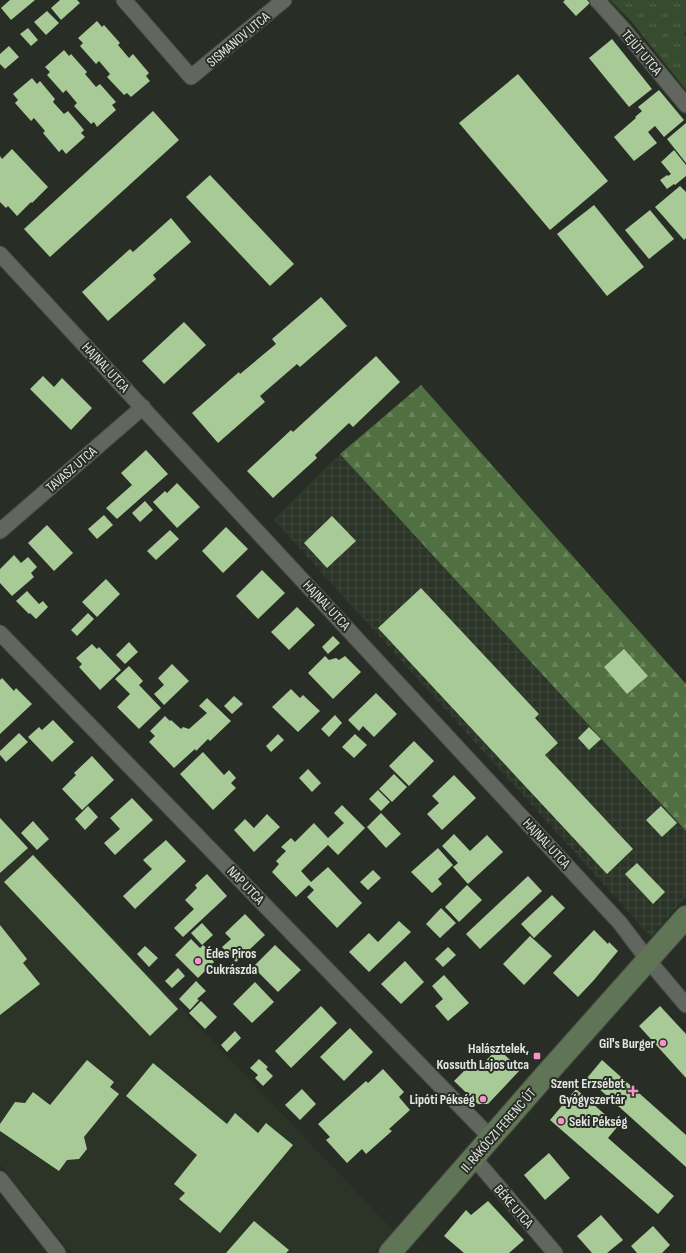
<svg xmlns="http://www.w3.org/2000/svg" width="686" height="1253" font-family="'Sofia Sans Condensed',sans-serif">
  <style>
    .built { fill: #2b3427 }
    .industrial { fill: url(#industrial-grid) }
    .grass { fill: url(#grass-tufts) }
    .forest { fill: url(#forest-firs) }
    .building { fill: #a7ca97 }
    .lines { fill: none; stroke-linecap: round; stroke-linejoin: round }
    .street-casing { stroke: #434841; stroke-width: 17 }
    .secondary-casing { stroke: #434841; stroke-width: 24 }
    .street { stroke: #61675f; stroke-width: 15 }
    .secondary { stroke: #607456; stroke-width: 22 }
    .poi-dot { fill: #f890cb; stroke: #282d26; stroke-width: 1.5 }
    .labels { text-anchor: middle; stroke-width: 4; stroke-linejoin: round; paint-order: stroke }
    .street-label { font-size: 14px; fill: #e3e6e1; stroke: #282d26 }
    .poi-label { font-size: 14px; font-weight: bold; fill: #e3e6e1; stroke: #282d26; text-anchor: end }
  </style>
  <defs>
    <pattern id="industrial-grid" width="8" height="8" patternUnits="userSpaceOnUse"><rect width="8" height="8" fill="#2b3427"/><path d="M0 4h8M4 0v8" fill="none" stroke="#3f483c"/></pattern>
    <pattern id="grass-tufts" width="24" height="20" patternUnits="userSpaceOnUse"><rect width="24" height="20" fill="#374b2e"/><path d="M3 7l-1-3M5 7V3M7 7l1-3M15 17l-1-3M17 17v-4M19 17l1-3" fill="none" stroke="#54654c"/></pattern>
    <pattern id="forest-firs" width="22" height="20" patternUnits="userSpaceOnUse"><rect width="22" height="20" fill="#517041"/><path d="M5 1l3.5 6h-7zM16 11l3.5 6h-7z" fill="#6a845c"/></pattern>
  </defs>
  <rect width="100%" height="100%" fill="#282d26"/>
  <!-- built -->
  <path class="built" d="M0 818 394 1231 374 1253H71L0 1165Z"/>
  <!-- industrial -->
  <path class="industrial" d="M340 454 686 831V897L651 937 274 520Z"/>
  <!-- grass -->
  <path class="grass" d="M610 0H686V32L684 34 686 37V90L631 21Z"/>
  <!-- forest -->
  <path class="forest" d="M421 385 686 684V831L340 454Z"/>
  <!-- building -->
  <g class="building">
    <path d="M10 0H35L11 20 1 8Z"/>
    <path d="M60 0H77L80 3 61 20 51 8Z"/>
    <path d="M565 0H587L590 3 576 16 563 2Z"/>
    <path d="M47 11 59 23 46 35 34 22Z"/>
    <path d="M97 21 102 27 104 25 120 43 118 45 129 58 133 54 149 73 146 76 150 81 131 97 127 93 124 95 107 77 110 74 99 61 96 64 80 46 83 43 78 38Z"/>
    <path d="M28 28 38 40 31 46 20 34Z"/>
    <path d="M612 39 652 89 629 107 589 58Z"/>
    <path d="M9 46 19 57 5 69 0 64V54Z"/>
    <path d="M64 50 69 56 71 54 87 72 85 74 96 87 100 84 116 102 112 105 116 110 97 127 94 122 91 124 74 106 77 103 66 90 63 93 47 75 50 72 45 67Z"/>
    <path d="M518 74 608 181 550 230 459 123Z"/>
    <path d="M32 78 37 84 40 81 55 99 53 102 64 114 68 111 84 130 81 133 85 137 66 154 62 149 59 152 43 133 45 131 34 118 31 121 15 103 18 100 13 94Z"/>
    <path d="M659 90 684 120 664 137 655 126 648 132 657 143 634 161 614 137 636 118 635 117 642 111 638 107Z"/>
    <path d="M153 111 179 140 50 257 24 229Z"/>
    <path d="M686 123V163L667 139Z"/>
    <path d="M12 149 48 187 32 203 31 202 17 216 8 206 6 208 0 202V156L2 159Z"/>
    <path d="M674 150 686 165V176L675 185 674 184 667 189 660 180 667 175 668 176 671 174 661 162Z"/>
    <path d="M210 175 294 264 270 286 186 197Z"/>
    <path d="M680 186 686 192V238L684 240 655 207Z"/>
    <path d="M594 205 644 267 607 296 557 234Z"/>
    <path d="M650 210 674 239 649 259 625 230Z"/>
    <path d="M171 218 191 242 153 275 156 279 108 321 82 292 130 249 133 252Z"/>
    <path d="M321 297 347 326 300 367 297 364 260 396 265 402 218 443 192 413 239 372 240 374 276 344 272 339Z"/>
    <path d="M184 322 206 345 164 384 142 361Z"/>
    <path d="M376 356 400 382 353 427 349 423 315 455 317 458 273 498 247 471 291 430 293 432Z"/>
    <path d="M43 376 54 387 62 378 92 408 71 430 30 389Z"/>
    <path d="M146 450 168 474 117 519 106 508 132 485 121 473Z"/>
    <path d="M177 483 200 507 177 528 153 502 165 491 167 493Z"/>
    <path d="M145 501 153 510 140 522 132 513Z"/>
    <path d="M104 515 113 525 97 539 88 529Z"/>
    <path d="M332 516 356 541 327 568 304 543Z"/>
    <path d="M47 525 73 553 54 571 28 543Z"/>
    <path d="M226 527 248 549 223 573 202 551Z"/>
    <path d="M170 530 179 539 156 560 147 551Z"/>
    <path d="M14 555 21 563 28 557 37 567 31 573 34 577 12 596 0 583V569Z"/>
    <path d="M262 570 285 593 258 619 236 596Z"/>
    <path d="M106 579 120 594 97 617 82 602Z"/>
    <path d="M421 588 539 714 535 718 558 743 545 755 633 849 607 874 378 628Z"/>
    <path d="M27 591 39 604 43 601 48 607 36 619 30 613 29 614 16 601Z"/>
    <path d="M297 607 315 625 289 650 271 632Z"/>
    <path d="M88 613 94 619 77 636 71 630Z"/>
    <path d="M333 636 340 643 328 654 322 647Z"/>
    <path d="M129 642 138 652 125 664 116 655Z"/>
    <path d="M92 644 97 649 99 647 121 670 100 690 79 667 82 664 76 658Z"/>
    <path d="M624 649 648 676 627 694 604 667Z"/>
    <path d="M325 656 329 660 336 658 339 660 345 656 361 672 333 699 308 673Z"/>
    <path d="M172 664 189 681 164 705 154 694 164 685 158 678Z"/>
    <path d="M129 666 143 681 139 685 161 708 139 729 117 707 130 694 115 679Z"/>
    <path d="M2 678 14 691 16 688 32 704 0 734V680Z"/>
    <path d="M291 689 300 698 303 695 320 711 298 732 272 707Z"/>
    <path d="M376 693 397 714 374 737 363 726 359 731 348 720Z"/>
    <path d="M234 696 243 704 232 714 224 706Z"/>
    <path d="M207 698 231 721 210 741 208 739 196 751 195 749 174 768 149 742 155 736 150 731 165 716 170 721 171 720 181 729 183 727 189 729 207 713 199 706Z"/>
    <path d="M335 715 342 723 329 737 321 729Z"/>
    <path d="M53 720 74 742 52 762 28 737 39 727 42 730Z"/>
    <path d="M589 727 601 739 589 750 578 738Z"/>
    <path d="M19 733 28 742 6 762 0 755V751Z"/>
    <path d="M278 734 284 740 271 752 266 746Z"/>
    <path d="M355 734 367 745 354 758 342 747Z"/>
    <path d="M414 741 434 761 409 786 389 766Z"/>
    <path d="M203 752 224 775 229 770 236 778 231 783 236 788 213 810 180 774Z"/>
    <path d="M92 756 114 780 82 810 62 789 76 775 74 773Z"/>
    <path d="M308 769 321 783 312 792 299 778Z"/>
    <path d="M394 774 407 787 392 802 379 789Z"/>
    <path d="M454 775 476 798 442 830 427 814 439 803 432 796Z"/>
    <path d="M378 790 390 802 381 811 369 799Z"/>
    <path d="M132 798 153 820 115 855 104 843 120 829 110 818Z"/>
    <path d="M342 805 365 828 338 855 328 845 301 871 311 882 328 867 362 903 337 928 307 897 314 890 309 885 296 897 272 872 279 864 276 861 286 851 281 847 291 838 295 842 314 823 328 838 344 823 334 813Z"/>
    <path d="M88 806 98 817 85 830 75 819Z"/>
    <path d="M661 806 677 823 662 837 646 820Z"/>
    <path d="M381 813 401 834 386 848 367 827Z"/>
    <path d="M267 814 280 827 254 852 234 830 245 819 254 828Z"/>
    <path d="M0 818 28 848 0 873Z"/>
    <path d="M33 821 49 839 37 850 21 833Z"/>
    <path d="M454 834 470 851 487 835 503 852 468 884 453 867 458 863 442 846Z"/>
    <path d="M166 840 186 861 135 909 123 896 152 869 143 860Z"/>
    <path d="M438 848 453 865 438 879 442 884 432 893 411 872Z"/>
    <path d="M33 855 178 1009 150 1036 4 882Z"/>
    <path d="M637 863 665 892 653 904 625 874Z"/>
    <path d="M373 870 381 878 368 890 360 882Z"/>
    <path d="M207 874 227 896 183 937 174 928 194 909 185 900 197 888 195 885Z"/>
    <path d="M528 876 542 891 480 949 466 934Z"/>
    <path d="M467 885 482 900 459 922 445 907Z"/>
    <path d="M552 895 565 908 534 938 521 924Z"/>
    <path d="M441 908 456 923 440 938 426 924Z"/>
    <path d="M245 914 265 935 236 962 222 947 231 939 225 933Z"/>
    <path d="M399 921 411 932 369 972 349 952 369 933 378 942Z"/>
    <path d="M202 923 213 935 202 945 191 933Z"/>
    <path d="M0 925 27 959 23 963 40 984 0 1015Z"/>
    <path d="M594 930 608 944 609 942 618 951 594 980 578 997 553 973Z"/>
    <path d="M530 936 552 956 524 985 503 964Z"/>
    <path d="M191 939 200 948 203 945 212 953 209 956 214 962 198 978 175 955Z"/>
    <path d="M275 945 301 970 278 992 253 967Z"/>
    <path d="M145 946 158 958 149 967 137 954Z"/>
    <path d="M448 947 456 955 443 967 435 959Z"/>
    <path d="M405 961 424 982 401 1004 381 984Z"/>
    <path d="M178 968 185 976 172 988 165 981Z"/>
    <path d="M444 975 469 1003 448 1021 435 1006 443 999 432 986Z"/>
    <path d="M196 981 206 991 197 999 199 1000 190 1010 179 999Z"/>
    <path d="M255 982 274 1002 252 1023 233 1004Z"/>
    <path d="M201 1001 217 1017 205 1029 189 1013Z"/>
    <path d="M321 1006 337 1023 291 1068 275 1051Z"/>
    <path d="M660 1006 686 1034V1078L639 1026Z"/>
    <path d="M350 1028 373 1052 344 1081 320 1057Z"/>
    <path d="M235 1031 241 1038 227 1052 221 1045Z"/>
    <path d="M498 1048 520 1070 488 1104H478L454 1081 474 1061 480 1067Z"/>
    <path d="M259 1059 268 1067 266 1069 273 1076 263 1086 255 1078 258 1075 250 1068Z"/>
    <path d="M87 1060 114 1082 110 1087 119 1094 84 1137 87 1149 79 1159 67 1160 59 1171 0 1131V1124L15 1102 25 1103 33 1092 50 1105Z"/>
    <path d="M602 1060 686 1135V1167L587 1078Z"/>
    <path d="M153 1063 227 1124 235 1113 258 1133 266 1123 293 1145 220 1233 179 1199 185 1193 174 1184 197 1155 126 1096Z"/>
    <path d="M383 1069 404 1092 399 1097 410 1110 389 1129 392 1131 366 1154 362 1149 347 1163 326 1140 330 1137 318 1124 366 1081 368 1083Z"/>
    <path d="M302 1089 316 1104 300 1120 285 1105Z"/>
    <path d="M576 1089 618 1126 608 1138 674 1196 658 1214 550 1120Z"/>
    <path d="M549 1153 570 1178 545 1200 524 1175Z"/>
    <path d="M488 1201 524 1240 509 1253H464L444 1236 466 1210 471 1215Z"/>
    <path d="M601 1215 623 1240 607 1253H592L577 1236Z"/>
    <path d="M254 1221 289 1250 286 1253H226Z"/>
    <path d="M653 1226 670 1245 662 1253H637L631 1246Z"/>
  </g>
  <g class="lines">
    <!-- street casing -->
    <g class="street-casing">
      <g id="street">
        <path d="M124 0 191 77 284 0"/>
        <path d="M597 0 624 30 686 105"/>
        <path d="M0 254 620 923 648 960 686 1005"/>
        <path d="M0 531 143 407"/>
        <path d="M0 633 491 1138"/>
        <path d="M474 1158 555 1253"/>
        <path d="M0 1179 58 1253"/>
      </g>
    </g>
    <!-- secondary casing -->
    <g class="secondary-casing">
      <path id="secondary" d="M390 1253 542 1079 686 917"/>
    </g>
    <!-- street -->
    <use href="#street" class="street"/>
    <!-- secondary -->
    <use href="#secondary" class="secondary"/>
  </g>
  <!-- markers -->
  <g class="poi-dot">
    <circle cx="198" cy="961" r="4"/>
    <circle cx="663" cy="1043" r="4"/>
    <rect x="533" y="1052" width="8" height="8" rx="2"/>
    <path d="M631 1085h4v4h4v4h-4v4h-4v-4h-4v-4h4z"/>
    <circle cx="483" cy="1099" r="4"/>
    <circle cx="561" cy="1121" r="4"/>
  </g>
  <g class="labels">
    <!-- street labels -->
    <g class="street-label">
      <text transform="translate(238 39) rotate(-40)" y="5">SISMANOV UTCA</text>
      <text transform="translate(642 52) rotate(50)" y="5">TEJÚT UTCA</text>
      <text transform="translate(106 367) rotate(47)" y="5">HAJNAL UTCA</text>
      <text transform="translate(71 469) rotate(-41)" y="5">TAVASZ UTCA</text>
      <text transform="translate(327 605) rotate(47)" y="5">HAJNAL UTCA</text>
      <text transform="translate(547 843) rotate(47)" y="5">HAJNAL UTCA</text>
      <text transform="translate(246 885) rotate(46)" y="5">NAP UTCA</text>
      <text transform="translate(498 1130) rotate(-49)" y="5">II. RÁKÓCZI FERENC ÚT</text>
      <text transform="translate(514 1206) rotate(49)" y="5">BÉKE UTCA</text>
    </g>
    <!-- poi labels -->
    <g class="poi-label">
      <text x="206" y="958" text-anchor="start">Édes Piros<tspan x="206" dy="16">Cukrászda</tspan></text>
      <text x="655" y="1048">Gil's Burger</text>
      <text x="529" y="1053">Halásztelek,<tspan x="529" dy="16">Kossuth Lajos utca</tspan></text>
      <text x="625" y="1088">Szent Erzsébet<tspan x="625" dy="16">Gyógyszertár</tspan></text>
      <text x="475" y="1104">Lipóti Pékség</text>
      <text x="569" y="1126" text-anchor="start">Seki Pékség</text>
    </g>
  </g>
</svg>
